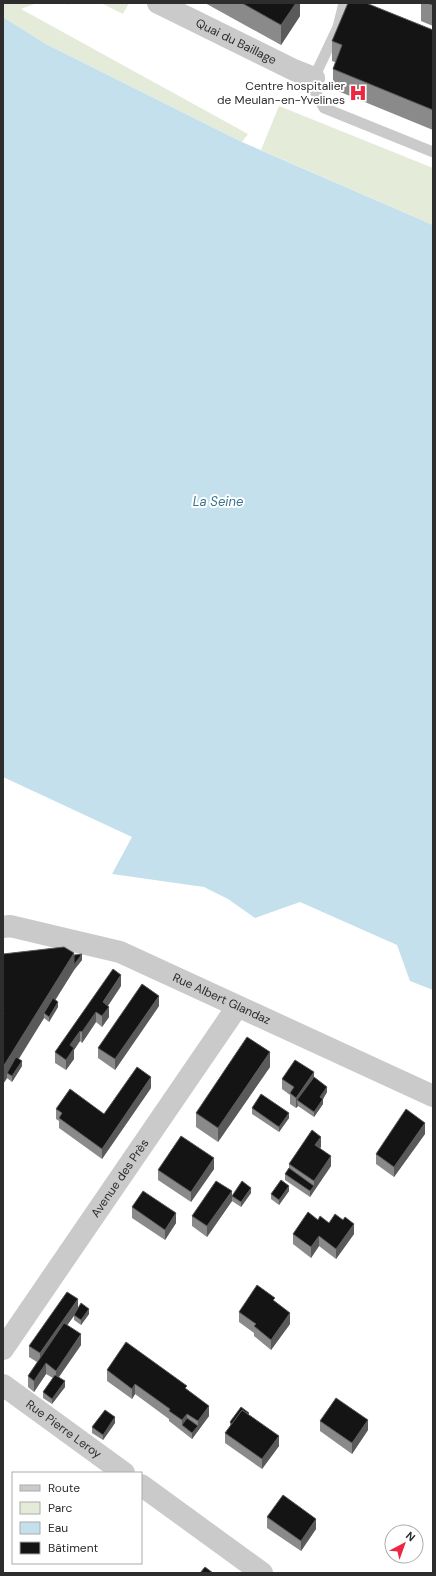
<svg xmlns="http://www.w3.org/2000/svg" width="436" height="1576" font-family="'DM Sans',sans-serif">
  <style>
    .green { fill: #e4ebd9 }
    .water { fill: #c4e0ed }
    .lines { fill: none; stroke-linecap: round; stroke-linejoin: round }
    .path { stroke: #cacaca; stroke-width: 2.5; stroke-dasharray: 2 2; stroke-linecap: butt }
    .lane { stroke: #cacaca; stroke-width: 11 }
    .street { stroke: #cacaca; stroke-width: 22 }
    .wall { fill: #8a8a8a }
    .shaded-wall { fill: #5a5a5a }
    .building { fill: #141414; stroke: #5a5a5a }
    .labels { text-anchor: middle; stroke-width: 4; stroke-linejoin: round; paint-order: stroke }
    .street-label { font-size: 12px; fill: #2d2d2d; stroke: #fff }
    .poi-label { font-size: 12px; fill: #2d2d2d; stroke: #fff; text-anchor: end }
    .water-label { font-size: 13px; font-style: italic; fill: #387592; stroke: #fff }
  </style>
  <rect width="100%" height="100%" fill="#fff"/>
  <!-- green -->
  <g class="green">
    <path d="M3 3H37L21 9 248 134 242 142 44 43 3 17Z"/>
    <path d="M101 3H129L123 14Z"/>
    <path d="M279 106 433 168V225L261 150Z"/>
  </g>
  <!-- water -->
  <path class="water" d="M3 17 44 43 242 142 433 225V990L410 981 397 945 300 902 255 918 228 899 204 887 112 874 132 837 3 777Z"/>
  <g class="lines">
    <!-- path -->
    <path class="path" d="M67 3H69"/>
    <!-- lane -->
    <path class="lane" d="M344 3 338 27 311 84 324 108 433 152"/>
    <!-- street -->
    <g class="street">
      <path id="s1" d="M158 3 294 70 314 78"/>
      <path id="s2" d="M3 927 10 926 120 952 433 1096"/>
      <path id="s3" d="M3 1349 237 1007"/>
      <path id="s4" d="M3 1385 124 1473"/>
      <path d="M141 1485 262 1573"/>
    </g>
  </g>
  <!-- wall -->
  <g class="wall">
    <path d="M205 3H300V16L281 45Z"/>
    <path d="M421 3H433V26L421 21Z"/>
    <path d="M433 30V130L333 89V69L335 62 332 61V41Z"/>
    <path d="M3 954 74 955 82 960 74 970 55 1000 58 1007 49 1022 44 1018 19 1059 22 1066 12 1082 7 1078 3 1084Z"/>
    <path d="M121 986 108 1006 109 1017 102 1027 96 1022 82 1043 80 1041 74 1050V1059L66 1070 55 1063V1052Z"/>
    <path d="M159 1006 115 1070 98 1058V1048Z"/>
    <path d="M270 1067 218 1142 196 1127V1113Z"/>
    <path d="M314 1077 327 1092 323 1099V1104L314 1117 298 1106 296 1108 290 1104V1095L282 1089V1079Z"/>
    <path d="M151 1088 102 1159 59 1128V1121L56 1119V1109L104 1114Z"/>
    <path d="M252 1108 289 1118 279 1132 252 1114Z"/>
    <path d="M425 1134 394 1177 376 1164V1154Z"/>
    <path d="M321 1147 320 1148 331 1166 310 1197 285 1180V1174L289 1168V1164Z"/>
    <path d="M214 1169 191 1202 158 1180V1170Z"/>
    <path d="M289 1191 279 1205 271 1199V1194Z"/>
    <path d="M251 1193 241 1207 232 1201 207 1237 192 1226V1216L232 1196Z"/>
    <path d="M132 1207 176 1223 165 1240 132 1218Z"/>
    <path d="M318 1220 329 1223 354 1234 336 1259 319 1246 311 1258 293 1244V1234Z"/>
    <path d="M275 1302 290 1324 271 1350 254 1336V1333L239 1322V1312Z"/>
    <path d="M78 1308 89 1314 81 1325 74 1320V1316L67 1325 81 1345 59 1377 65 1387 52 1404 43 1398V1392L53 1378 46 1374 34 1392 28 1387V1376L37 1362 29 1357V1346Z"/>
    <path d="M107 1370 187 1390 209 1416 192 1439 169 1421V1419L135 1394 132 1399 107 1381Z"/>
    <path d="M249 1415 279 1446 262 1469 225 1443V1433L230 1427V1422Z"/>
    <path d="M320 1421 368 1430 352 1454 320 1431Z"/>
    <path d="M115 1423 103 1440 92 1433V1427Z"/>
    <path d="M267 1517 316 1529 301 1551 267 1528Z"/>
  </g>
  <!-- shaded-wall -->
  <g class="shaded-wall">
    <path d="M296 3H300V16L281 45V25Z"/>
    <path d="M74 953V970L46 1015 44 1013V1018L9 1074 7 1073V1078L3 1084V1067Z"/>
    <path d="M82 954V960L74 970V965Z"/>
    <path d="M121 975V986L103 1013V1002Z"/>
    <path d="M159 996V1006L115 1070V1059Z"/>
    <path d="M58 1002V1007L49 1022V1017Z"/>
    <path d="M109 1007V1017L102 1027V1016Z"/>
    <path d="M96 1012V1022L82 1043V1032Z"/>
    <path d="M80 1031V1041L74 1050V1059L66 1070V1060L70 1045Z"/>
    <path d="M270 1052V1067L218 1142V1128Z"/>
    <path d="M22 1061V1066L12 1082V1076Z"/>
    <path d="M314 1072V1083L297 1100 298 1106 296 1108V1098Z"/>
    <path d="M151 1077V1088L102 1159V1149Z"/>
    <path d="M327 1087V1092L323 1099V1104L314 1117V1112L320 1097Z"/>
    <path d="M289 1113V1118L279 1132V1127Z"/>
    <path d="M425 1123V1134L394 1177V1167Z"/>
    <path d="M321 1137V1147L315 1155V1145Z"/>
    <path d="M331 1156V1166L314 1191V1181Z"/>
    <path d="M214 1158V1169L191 1202V1192Z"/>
    <path d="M289 1186V1191L279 1205V1200Z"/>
    <path d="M314 1186V1191L310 1197V1191Z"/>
    <path d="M251 1188V1193L241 1207V1202Z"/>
    <path d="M232 1191V1201L207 1237V1226Z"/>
    <path d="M176 1213V1223L165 1240V1230Z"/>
    <path d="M354 1224V1234L336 1259V1249Z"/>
    <path d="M319 1236V1246L311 1258V1247Z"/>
    <path d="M78 1299V1310L40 1364V1353Z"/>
    <path d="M89 1309V1314L81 1325V1320Z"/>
    <path d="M290 1313V1324L271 1350V1340Z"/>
    <path d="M81 1334V1345L56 1381V1371Z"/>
    <path d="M46 1363V1374L34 1392V1381Z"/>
    <path d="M65 1381V1387L52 1404V1399Z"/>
    <path d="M135 1384V1394L132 1399V1389Z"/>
    <path d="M209 1406V1416L192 1439V1433L198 1426V1421Z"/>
    <path d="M187 1414V1424L182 1425V1431V1420Z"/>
    <path d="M115 1417V1423L103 1440V1435Z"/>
    <path d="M368 1420V1430L352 1454V1443Z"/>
    <path d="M279 1436V1446L262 1469V1459Z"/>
    <path d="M316 1519V1529L301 1551V1541Z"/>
  </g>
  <!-- building -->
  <g class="building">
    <path d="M242 3H296L281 25Z"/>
    <path d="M348 3H366L433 30V110L333 69 342 45 332 41Z"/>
    <path d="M427 3H433V5Z"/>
    <path d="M64 947 74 953 3 1067V1015L4 1013 3 1012V954Z"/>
    <path d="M82 954 74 965V955Z"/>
    <path d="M113 969 121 975 103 1002 109 1007 102 1016 96 1012 82 1032 80 1031 70 1045 74 1048 66 1060 55 1052Z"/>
    <path d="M142 984 159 996 115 1059 98 1048Z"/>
    <path d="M53 998 58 1002 49 1017 44 1013Z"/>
    <path d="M247 1037 270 1052 218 1128 196 1113Z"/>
    <path d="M16 1057 22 1061 12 1076 7 1073Z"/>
    <path d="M295 1060 314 1072 296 1098 290 1093 294 1087 282 1079Z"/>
    <path d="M137 1067 151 1077 102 1149 59 1118 62 1113 56 1109 70 1089 104 1114Z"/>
    <path d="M314 1077 327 1087 320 1097 323 1099 314 1112 297 1100Z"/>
    <path d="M261 1094 289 1113 279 1127 252 1108Z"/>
    <path d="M406 1109 425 1123 394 1167 376 1154Z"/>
    <path d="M312 1130 321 1137 315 1145 331 1156 314 1181 289 1164Z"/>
    <path d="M181 1136 214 1158 191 1192 158 1170Z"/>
    <path d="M289 1168 314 1186 310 1191 285 1174Z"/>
    <path d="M281 1180 289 1186 279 1200 271 1194Z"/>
    <path d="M216 1181 232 1191 207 1226 192 1216Z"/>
    <path d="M242 1181 251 1188 241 1202 232 1196Z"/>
    <path d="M143 1191 176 1213 165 1230 132 1207Z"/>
    <path d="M308 1212 318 1220 320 1216 329 1223 335 1214 343 1220 345 1217 354 1224 336 1249 319 1236 311 1247 293 1234Z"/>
    <path d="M257 1285 275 1298 273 1300 290 1313 271 1340 254 1326 256 1324 239 1312Z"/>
    <path d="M67 1292 78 1299 40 1353 29 1346Z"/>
    <path d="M81 1303 89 1309 81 1320 74 1315Z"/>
    <path d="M64 1323 81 1334 56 1371 46 1363 34 1381 28 1376Z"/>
    <path d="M126 1342 187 1386 185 1388 209 1406 198 1421 187 1414 182 1420 169 1411 170 1409 135 1384 132 1389 107 1370Z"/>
    <path d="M55 1375 65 1381 52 1399 43 1392Z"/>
    <path d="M336 1398 368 1420 352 1443 320 1421Z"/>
    <path d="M241 1407 249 1413 248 1414 242 1410 232 1424 230 1422Z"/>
    <path d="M105 1410 115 1417 103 1435 92 1427Z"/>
    <path d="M242 1410 279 1436 262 1459 225 1433Z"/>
    <path d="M187 1418 198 1426 192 1433 182 1425Z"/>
    <path d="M283 1495 316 1519 301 1541 267 1517Z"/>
    <path d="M205 1567 213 1573H200Z"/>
  </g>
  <!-- icons -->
  <defs>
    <g id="hospital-bare" transform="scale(1.38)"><path d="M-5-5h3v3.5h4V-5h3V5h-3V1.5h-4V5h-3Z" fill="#ed2642" stroke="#fff" stroke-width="2.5" paint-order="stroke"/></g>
  </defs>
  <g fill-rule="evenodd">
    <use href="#hospital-bare" x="358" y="93"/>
  </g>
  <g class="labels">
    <!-- street labels -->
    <g class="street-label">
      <text dy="4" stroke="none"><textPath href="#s1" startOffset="87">Quai du Baillage</textPath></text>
      <text dy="4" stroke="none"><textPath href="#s2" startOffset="232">Rue Albert Glandaz</textPath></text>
      <text dy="4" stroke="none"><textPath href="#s3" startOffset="207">Avenue des Près</textPath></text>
      <text dy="4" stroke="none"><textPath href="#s4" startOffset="75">Rue Pierre Leroy</textPath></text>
    </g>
    <!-- poi labels -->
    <g class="poi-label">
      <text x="345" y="90">Centre hospitalier<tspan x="345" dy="14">de Meulan-en-Yvelines</tspan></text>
    </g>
    <!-- water labels -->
    <g class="water-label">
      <text x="218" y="506">La Seine</text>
    </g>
  </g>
  <!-- border -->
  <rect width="436" height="1576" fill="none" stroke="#2d2d2d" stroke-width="8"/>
  <!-- legend -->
  <rect x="12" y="1472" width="130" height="92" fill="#ffffff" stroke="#ababab"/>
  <rect x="20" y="1485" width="20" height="6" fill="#cacaca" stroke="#ababab"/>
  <text x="48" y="1492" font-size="12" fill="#2d2d2d">Route</text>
  <rect x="20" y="1502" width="20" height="12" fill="#e4ebd9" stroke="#ababab"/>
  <text x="48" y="1512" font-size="12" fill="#2d2d2d">Parc</text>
  <rect x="20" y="1522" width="20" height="12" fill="#c4e0ed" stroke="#ababab"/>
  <text x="48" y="1532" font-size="12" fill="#2d2d2d">Eau</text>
  <rect x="20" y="1542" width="20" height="12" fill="#141414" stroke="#ababab"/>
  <text x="48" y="1552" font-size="12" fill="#2d2d2d">Bâtiment</text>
  <!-- north arrow -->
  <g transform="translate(404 1544) rotate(41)"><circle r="19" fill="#ffffff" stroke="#ababab"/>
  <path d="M0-3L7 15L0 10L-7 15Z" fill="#ed2642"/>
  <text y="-6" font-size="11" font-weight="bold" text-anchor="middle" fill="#2d2d2d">N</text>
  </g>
</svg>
